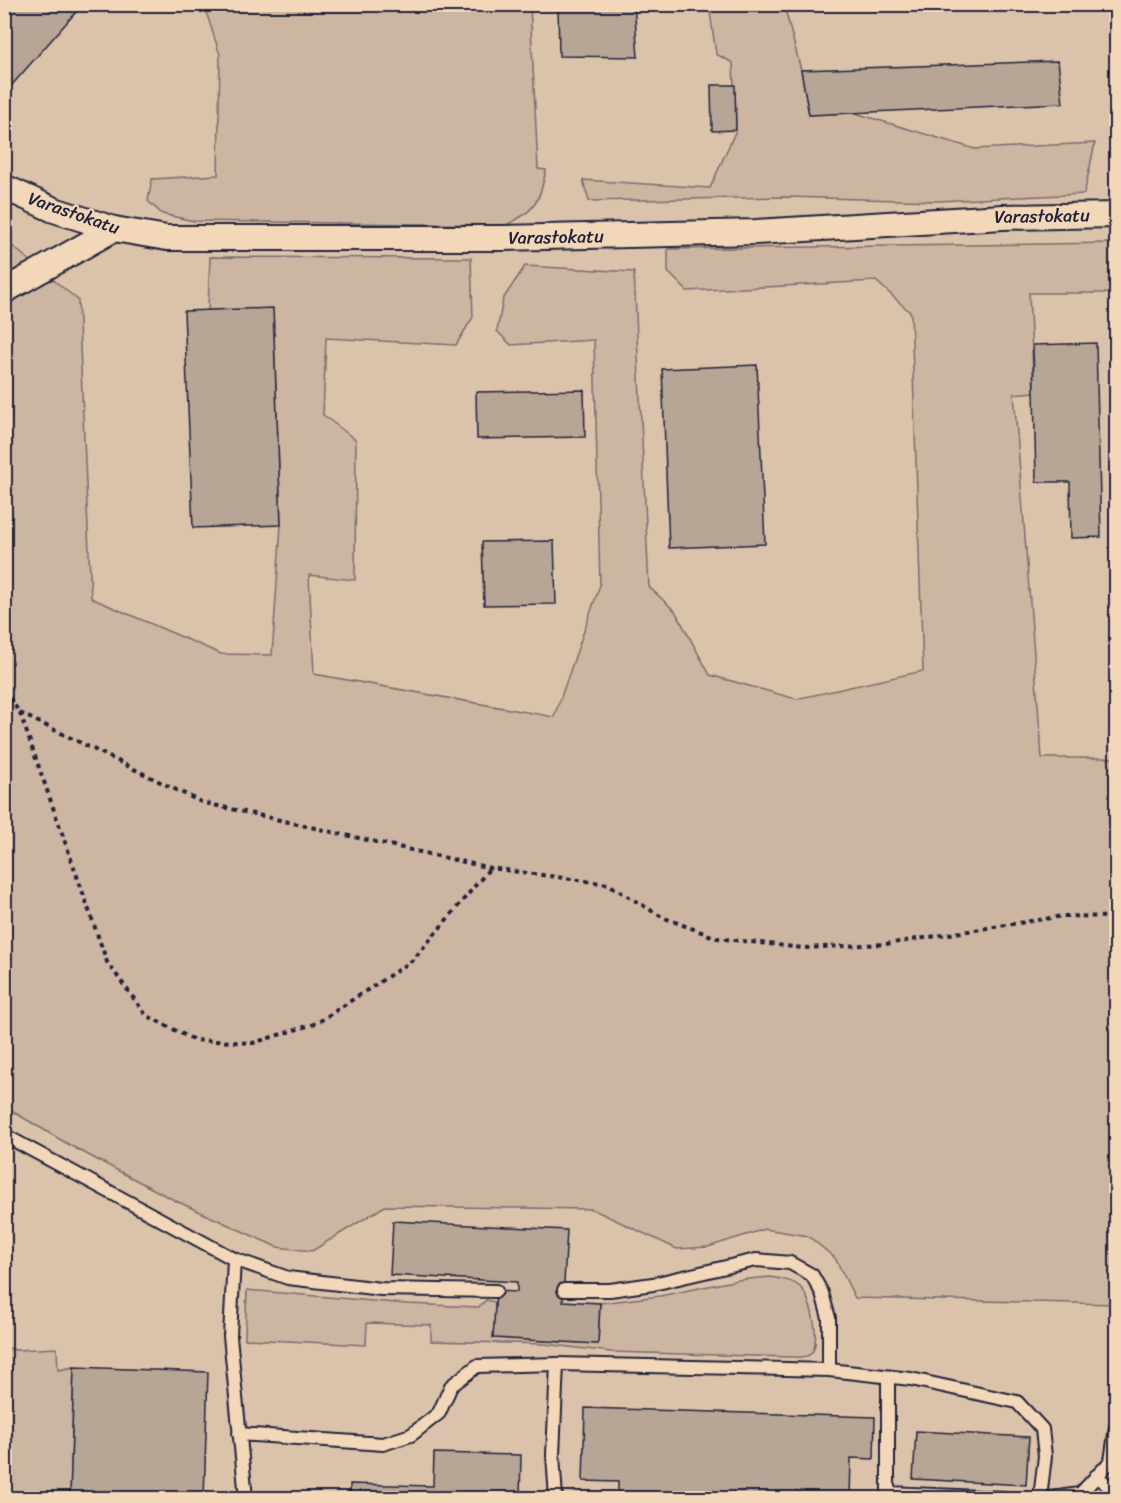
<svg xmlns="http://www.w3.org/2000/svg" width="1121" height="1503" font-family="Sriracha,sans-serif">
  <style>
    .built { fill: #dbc3ab }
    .green { fill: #ccb6a2; stroke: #776c6e; stroke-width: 1.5 }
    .building { fill: #b7a596; stroke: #22223b; stroke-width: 1.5 }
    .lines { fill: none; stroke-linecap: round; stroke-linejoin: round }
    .lane-casing { stroke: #22223b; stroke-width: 16 }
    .street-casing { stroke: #22223b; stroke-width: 28 }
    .path { stroke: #22223b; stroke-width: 4; stroke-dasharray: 4.5 4.5; stroke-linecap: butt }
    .lane { stroke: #f2d7b9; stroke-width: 12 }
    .street { stroke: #f2d7b9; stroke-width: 24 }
    .labels { text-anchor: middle; stroke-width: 4.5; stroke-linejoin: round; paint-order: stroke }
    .street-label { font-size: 18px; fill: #22223b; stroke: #f2d7b9 }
  </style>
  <rect width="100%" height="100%" fill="#ead0b4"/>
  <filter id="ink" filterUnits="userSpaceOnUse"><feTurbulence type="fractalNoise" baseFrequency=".0167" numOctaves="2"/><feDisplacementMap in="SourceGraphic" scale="12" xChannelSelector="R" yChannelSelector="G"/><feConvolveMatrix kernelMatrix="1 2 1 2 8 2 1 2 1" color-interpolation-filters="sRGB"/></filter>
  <g filter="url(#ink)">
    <!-- built -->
    <rect class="built" x="5" y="5" width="1111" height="1493"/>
    <!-- green -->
    <g class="green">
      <path d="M204 5H530L538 169 546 170C540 201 535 212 506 225L194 221 162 214 148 201 152 179 218 175 220 55Z"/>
      <path d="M709 5H784L801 70 809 115 855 113 975 149 1095 143 1084 194 938 201 785 197 589 201 583 180 710 188 736 130 733 63 716 54Z"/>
      <path d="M5 240 78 300 91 598 221 654 272 655 281 525 273 309 208 310 210 257 471 258 473 317 456 345 326 338 323 415 356 440 355 580 309 575 314 674 554 717 600 585 594 340 511 345 497 331 503 299 525 266 634 272 649 587 675 611 710 675 796 699 923 671 911 313 876 281 687 291 668 272V249L1116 243V293H1029L1034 392 1014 394 1042 758H1116V1304L855 1298 835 1258 808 1236 765 1229 708 1247 677 1249 592 1209 385 1206 312 1251 277 1247 174 1200 73 1147 5 1107Z"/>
      <path d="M770 1277C781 1279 793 1280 801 1288 811 1297 823 1347 809 1355 805 1358 796 1357 791 1357L611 1352 544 1344 431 1341V1325L367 1323 366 1345 245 1339V1336L247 1290 407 1304 479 1307 486 1300 495 1302 494 1338 598 1344 600 1303 660 1296 738 1280Z"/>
      <path d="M4 1347 16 1350 57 1348 58 1370 74 1367 70 1498H5Z"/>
    </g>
    <!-- building -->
    <g class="building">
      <path d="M4 4H83L4 94Z"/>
      <path d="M558 4H634L638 57 559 56Z"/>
      <path d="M1058 61 1063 103 809 115 801 70Z"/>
      <path d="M711 85H735L736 130 712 131Z"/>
      <path d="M273 308 281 525 193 528 184 311Z"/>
      <path d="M1096 343 1101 537 1071 538 1070 482H1036L1033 345Z"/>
      <path d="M757 365 765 544 669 548 662 369Z"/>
      <path d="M584 390 585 437 477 439 476 392Z"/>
      <path d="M554 541 556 604 484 605 482 542Z"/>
      <path d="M393 1221 567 1230 563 1301 600 1303 598 1344 493 1338 496 1291 517 1292V1282L390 1275Z"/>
      <path d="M74 1367 208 1372 204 1498H70Z"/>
      <path d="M585 1408 875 1417 874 1459 851 1458 850 1498H618V1482L583 1481Z"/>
      <path d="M916 1431 1029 1437 1026 1485 913 1479Z"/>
      <path d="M434 1453 521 1455 520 1498H350V1484L433 1486Z"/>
    </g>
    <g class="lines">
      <!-- lane casing -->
      <g class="lane-casing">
        <g id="lane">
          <path d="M4 1135 234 1259 230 1336 246 1498"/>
          <path d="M234 1259 288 1278 381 1289 496 1291"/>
          <path d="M564 1290H610L653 1284 756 1260 790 1263 812 1275 822 1293 829 1318V1370"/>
          <path d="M888 1377V1493L1004 1498"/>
          <path d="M239 1434 383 1444 411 1435 439 1413 451 1386 477 1366 557 1364"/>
          <path d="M1096 1476 1116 1492"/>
          <path d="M556 1498 553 1455 557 1364 829 1370 911 1379 1017 1402 1042 1429 1045 1456 1040 1498"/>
          <path d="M1050 1498 1080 1494 1111 1461 1116 1427"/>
        </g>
      </g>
      <!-- street casing -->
      <g class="street-casing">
        <g id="street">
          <path d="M4 187 54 210 114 229 167 238H502L756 232 1003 217 1116 215"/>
          <path d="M4 291 114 229"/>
        </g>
      </g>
      <!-- path -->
      <g class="path">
        <path d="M4 691 20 713 107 962 146 1015 194 1040 253 1043 317 1023 413 960 490 868"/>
        <path d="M20 713 201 802 490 868 608 884 662 917 717 938 803 948 886 944 1063 916 1116 917"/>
      </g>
      <!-- lane -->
      <use href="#lane" class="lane"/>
      <!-- street -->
      <use href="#street" class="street"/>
    </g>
  </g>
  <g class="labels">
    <!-- street labels -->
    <g class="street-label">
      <text transform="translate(74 213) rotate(19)" y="6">Varastokatu</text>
      <text transform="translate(1042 216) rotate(-1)" y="6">Varastokatu</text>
      <text transform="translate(556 237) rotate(-1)" y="6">Varastokatu</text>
    </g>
  </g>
  <!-- margin -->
  <rect width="1121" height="1503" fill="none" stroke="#f2d7b9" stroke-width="24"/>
  <rect x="12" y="12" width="1097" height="1479" fill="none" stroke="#22223b" stroke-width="2" filter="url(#ink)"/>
</svg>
